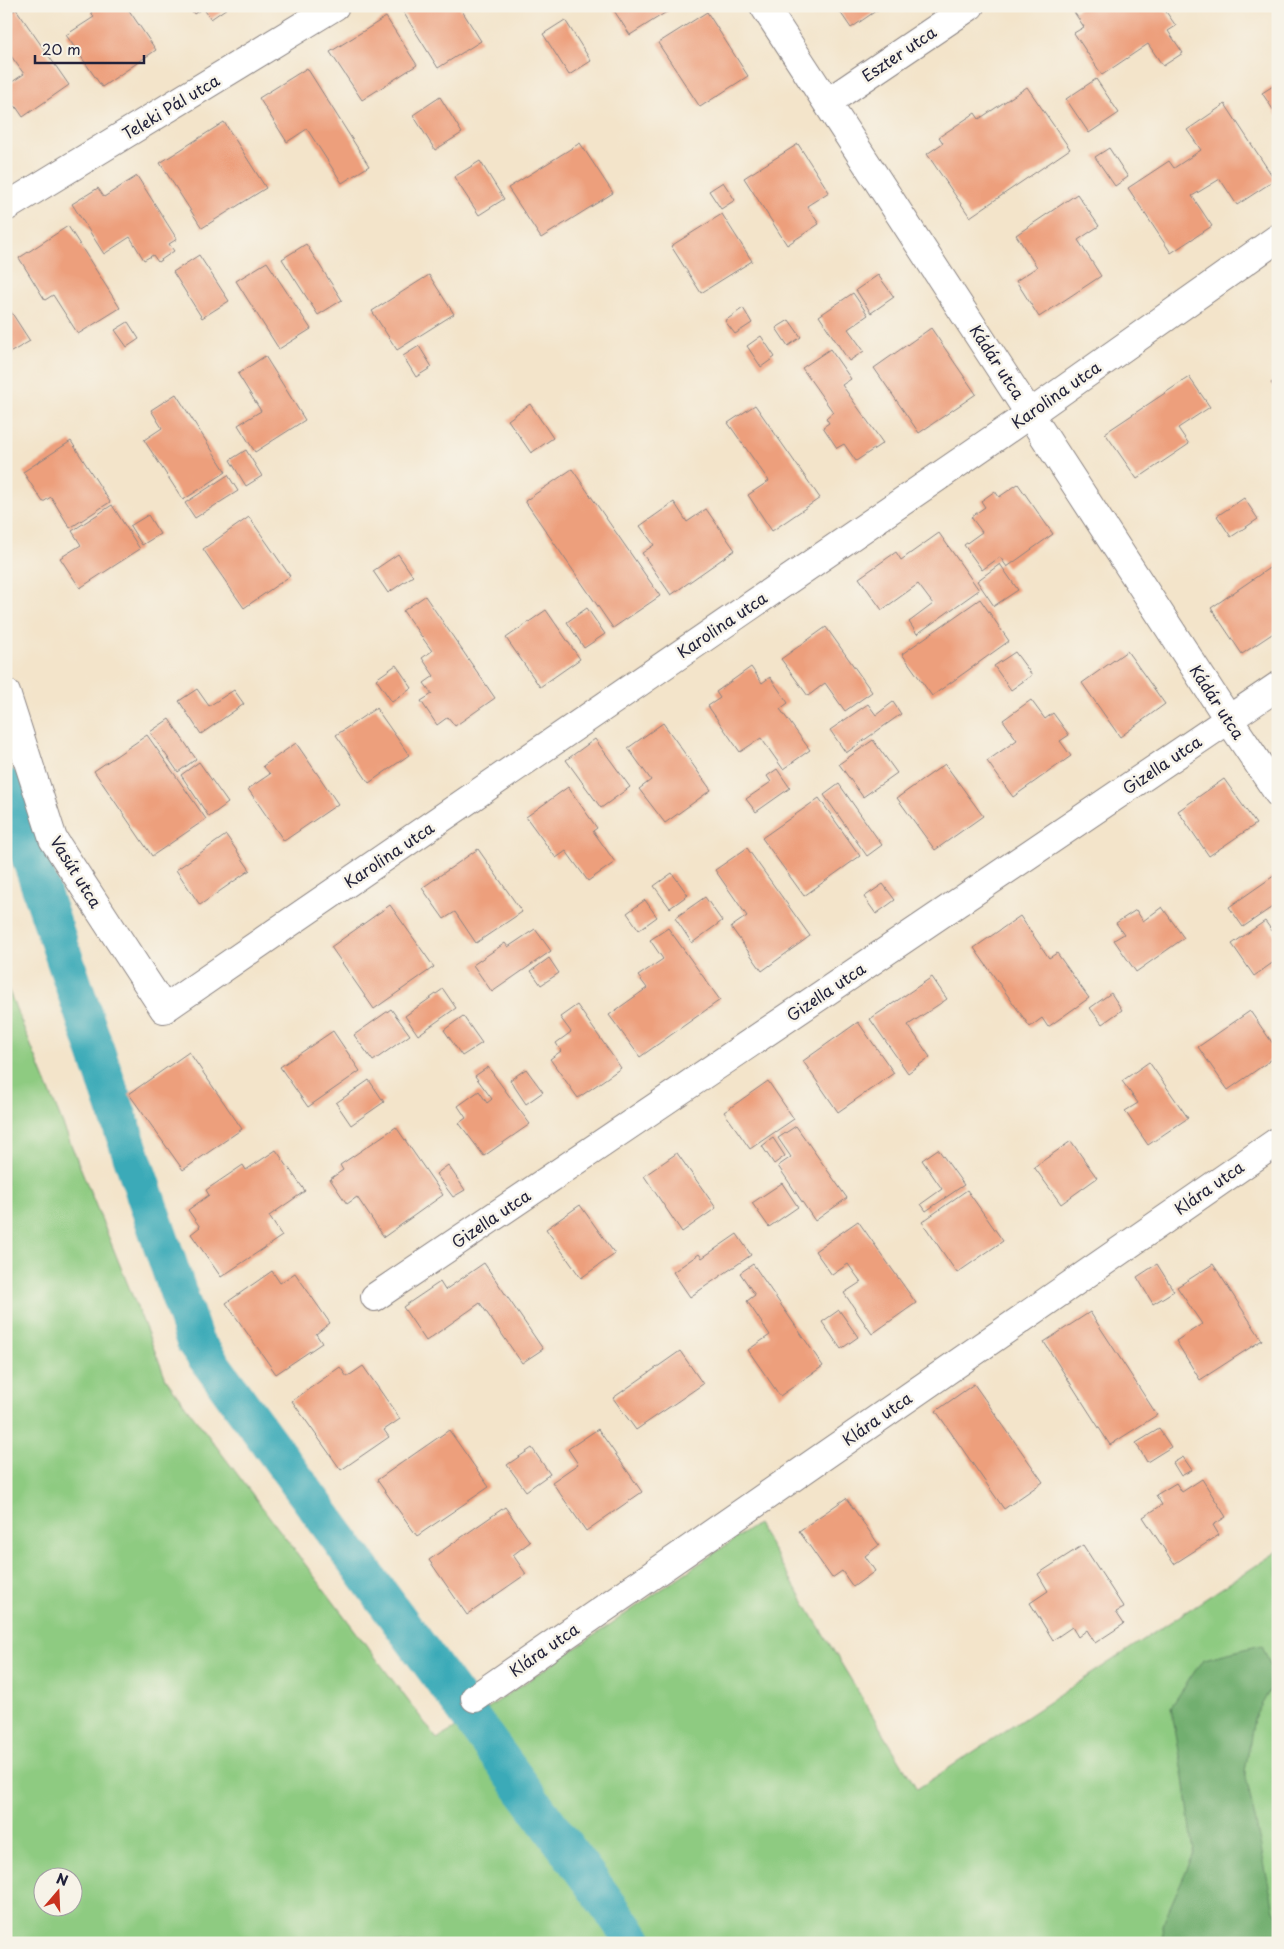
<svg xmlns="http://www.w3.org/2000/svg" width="1284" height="1949" font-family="'Playpen Sans',sans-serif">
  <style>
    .green { fill: #8ecb81; stroke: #58765e; fill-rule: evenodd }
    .forest { fill: #72af6f; stroke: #4a6855 }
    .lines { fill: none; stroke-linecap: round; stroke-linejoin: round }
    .canal { stroke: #3aaab8; stroke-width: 38 }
    .building { fill: #ed9f7c }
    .street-casing { stroke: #8a8382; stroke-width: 30 }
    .street { stroke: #fff; stroke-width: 28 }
    .labels { text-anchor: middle; stroke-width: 5; stroke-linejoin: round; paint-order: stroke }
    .street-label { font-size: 16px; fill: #22223b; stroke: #f7f3e8 }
  </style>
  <rect width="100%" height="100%" fill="#f7f3e8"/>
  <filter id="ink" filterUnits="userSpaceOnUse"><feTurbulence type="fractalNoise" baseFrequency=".02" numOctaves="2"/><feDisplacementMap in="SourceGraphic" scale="10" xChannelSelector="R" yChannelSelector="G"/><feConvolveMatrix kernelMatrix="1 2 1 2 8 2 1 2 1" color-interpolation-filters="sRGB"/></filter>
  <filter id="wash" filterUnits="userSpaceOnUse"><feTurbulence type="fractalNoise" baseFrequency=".0096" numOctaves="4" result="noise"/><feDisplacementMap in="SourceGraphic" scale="20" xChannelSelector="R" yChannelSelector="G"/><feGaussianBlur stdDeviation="1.12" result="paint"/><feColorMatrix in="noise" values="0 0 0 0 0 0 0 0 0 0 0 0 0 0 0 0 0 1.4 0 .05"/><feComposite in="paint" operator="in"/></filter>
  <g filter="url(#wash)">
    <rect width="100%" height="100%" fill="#f3e4ca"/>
    <!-- green -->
    <path class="green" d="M6 984 167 1381 437 1739 472 1719 757 1524 917 1789 1278 1551V1943H6ZM42 1876H72V1906H42Z"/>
    <!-- forest -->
    <path class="forest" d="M1262 1645 1276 1679 1254 1718 1245 1772 1274 1910 1278 1914V1943H1163L1162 1925 1194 1853 1184 1778 1171 1707 1203 1659Z"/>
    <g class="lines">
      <!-- canal -->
      <path class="canal" d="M6 787 195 1342 636 1943"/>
    </g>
    <g id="blocks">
      <!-- building -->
      <g class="building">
        <path d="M99 6H126L156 50 102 87 66 35 94 17 91 12Z"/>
        <path d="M189 6H226L227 8 211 19 203 8 194 14Z"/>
        <path d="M401 6H459L481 41 438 68 400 7Z"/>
        <path d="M611 6H676L630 35Z"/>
        <path d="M836 6H883L851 28Z"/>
        <path d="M1082 6H1162L1176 26 1168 31 1183 53 1163 66 1148 44 1102 75 1074 33 1084 27 1074 12Z"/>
        <path d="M16 9 69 85 23 117 6 92V86L24 74 6 49V16Z"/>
        <path d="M707 12 748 76 700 107 658 43Z"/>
        <path d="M386 17 417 65 362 100 330 52Z"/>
        <path d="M565 20 591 61 569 75 543 34Z"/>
        <path d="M307 68 369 166 342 183 307 129 287 142 259 98Z"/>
        <path d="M1096 79 1119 113 1089 133 1066 99Z"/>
        <path d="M1278 83V117L1262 93Z"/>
        <path d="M1027 87 1070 149 970 217 927 154 943 143 939 137 975 113 979 119Z"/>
        <path d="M440 97 462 133 435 150 413 115Z"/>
        <path d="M1225 104 1275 180 1237 205 1220 179 1192 196 1212 226 1171 253 1128 188 1169 161 1174 168 1201 150 1187 130Z"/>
        <path d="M224 122 266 188 202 228 160 163Z"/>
        <path d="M580 143 613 193 541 238 508 188Z"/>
        <path d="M798 144 829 192 807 206 819 224 787 245 744 178Z"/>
        <path d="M1109 148 1128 177 1115 186 1095 157Z"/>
        <path d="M480 161 504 199 479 215 454 177Z"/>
        <path d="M137 176 177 239 169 244 174 251 158 262 153 255 144 260 130 237 104 254 72 204 98 188 104 197Z"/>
        <path d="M723 182 735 200 721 209 709 191Z"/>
        <path d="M1077 194 1099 226 1078 240 1101 276 1039 317 1016 281 1037 267 1016 235Z"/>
        <path d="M722 214 752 261 701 293 671 246Z"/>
        <path d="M68 226 120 308 78 334 53 295 45 300 19 258Z"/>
        <path d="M306 244 342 300 318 315 282 259Z"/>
        <path d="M199 255 229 301 202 318 173 272Z"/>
        <path d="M267 262 311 329 279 349 236 281Z"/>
        <path d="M429 275 454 314 397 350 372 311Z"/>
        <path d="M878 275 894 297 871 313 856 290Z"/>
        <path d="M853 293 868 315 848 329 864 351 849 361 819 316Z"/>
        <path d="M6 304 30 341 6 355Z"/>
        <path d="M743 308 752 323 735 334 725 321Z"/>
        <path d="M789 320 801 337 788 346 776 328Z"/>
        <path d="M128 322 139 339 127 347 115 330Z"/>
        <path d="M931 328 976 394 919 433 874 368Z"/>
        <path d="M761 336 775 357 761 367 747 346Z"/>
        <path d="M419 346 432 367 416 377 403 356Z"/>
        <path d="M830 349 851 379 842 385 883 443 856 461 844 444 837 448 823 427 829 423 826 418 833 412 802 368Z"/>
        <path d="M265 356 305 420 255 452 238 425 261 411 238 374Z"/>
        <path d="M1189 377 1210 407 1178 428 1189 444 1137 479 1105 433Z"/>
        <path d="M1278 378V401L1274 395 1278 392 1271 383Z"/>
        <path d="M176 394 226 472 183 500 144 440 162 428 151 410Z"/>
        <path d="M530 404 553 438 531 453 508 420Z"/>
        <path d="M755 405 820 498 772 531 748 495 769 481 728 423Z"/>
        <path d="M71 441 110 502 70 528 51 497 43 502 23 472Z"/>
        <path d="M246 450 262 476 246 486 230 460Z"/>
        <path d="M572 469 660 596 613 628 525 501Z"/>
        <path d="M228 475 238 491 195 518 185 503Z"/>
        <path d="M1018 484 1053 534 1007 567 1000 557 982 570 964 545 982 532 971 517 985 507 981 501 995 491 999 497Z"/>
        <path d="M1244 498 1258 519 1231 537 1217 516Z"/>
        <path d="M674 502 687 522 706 509 735 550 671 595 642 553 654 545 640 526Z"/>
        <path d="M112 505 140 549 80 588 60 558 81 545 72 531Z"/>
        <path d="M148 515 160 534 142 545 130 526Z"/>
        <path d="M249 517 290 576 244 608 203 549Z"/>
        <path d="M939 533 979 590 917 634 909 622 933 604 918 584 882 610 859 578 896 552 901 560Z"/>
        <path d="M398 554 413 576 388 593 373 571Z"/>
        <path d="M1278 562V630L1242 654 1211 608Z"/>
        <path d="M1000 564 1018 590 994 606 977 581Z"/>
        <path d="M425 596 495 698 455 726 448 717 437 725 421 701 432 694 424 683 434 676 422 658 432 651 403 611Z"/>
        <path d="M980 599 1009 641 932 696 902 654Z"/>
        <path d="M587 608 605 634 584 648 567 622Z"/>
        <path d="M546 610 580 659 540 687 506 638Z"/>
        <path d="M826 627 872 692 845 711 825 683 808 696 781 659Z"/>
        <path d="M1127 651 1165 704 1120 737 1082 683Z"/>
        <path d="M1015 652 1032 675 1011 690 994 666Z"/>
        <path d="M396 665 412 688 392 702 376 679Z"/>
        <path d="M751 667 762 683 770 677 788 703 780 709 810 750 783 769 761 738 740 752 708 706 720 698 716 692Z"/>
        <path d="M197 689 209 706 234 690 244 704 201 734 179 701Z"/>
        <path d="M1031 700 1045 719 1053 713 1069 735 1060 741 1071 756 1013 797 987 761 1017 740 1003 720Z"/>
        <path d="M893 702 901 714 846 753 830 730 868 704 876 715Z"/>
        <path d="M376 708 409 755 369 783 336 735Z"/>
        <path d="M169 719 196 759 178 772 150 732Z"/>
        <path d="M663 723 711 790 665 823 639 789 651 780 628 748Z"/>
        <path d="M147 735 206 819 152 856 94 771Z"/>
        <path d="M595 739 630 787 601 808 566 760Z"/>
        <path d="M873 740 897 773 863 797 839 764Z"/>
        <path d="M296 743 338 804 284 841 248 789 270 774 263 766Z"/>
        <path d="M199 762 228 803 209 817 181 775Z"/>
        <path d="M945 764 983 816 935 850 897 798Z"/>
        <path d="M777 769 790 788 756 812 746 799 771 782 767 776Z"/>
        <path d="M1224 779 1256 824 1209 856 1178 811Z"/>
        <path d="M839 784 882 845 867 856 824 795Z"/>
        <path d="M568 787 597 828 593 831 615 862 588 881 566 851 556 858 526 817Z"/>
        <path d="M819 798 860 856 804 896 762 838Z"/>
        <path d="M226 835 250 870 200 905 176 870Z"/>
        <path d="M747 848 810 936 762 971 731 927 747 916 715 870Z"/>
        <path d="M478 849 522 912 476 943 455 912 444 919 422 888Z"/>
        <path d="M672 873 688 895 670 908 654 886Z"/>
        <path d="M1278 873V903L1243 927 1229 907Z"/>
        <path d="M883 884 895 900 876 914 864 897Z"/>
        <path d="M705 897 722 921 692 943 675 918Z"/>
        <path d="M645 900 657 917 639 930 627 913Z"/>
        <path d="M390 905 434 967 374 1009 331 947Z"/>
        <path d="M1162 907 1184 938 1136 972 1114 940 1124 934 1116 923 1136 910 1143 921Z"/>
        <path d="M1020 916 1049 958 1057 953 1089 998 1048 1027 1042 1018 1030 1027 974 948Z"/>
        <path d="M1265 921 1278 939V959L1254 976 1232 944Z"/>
        <path d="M668 928 720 1000 640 1057 609 1015 647 988 638 976 663 959 650 940Z"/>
        <path d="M535 929 551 951 492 992 473 965 505 943 508 947Z"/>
        <path d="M549 958 559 973 541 985 531 971Z"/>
        <path d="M932 977 947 999 908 1025 930 1057 908 1073 870 1019Z"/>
        <path d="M443 989 456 1008 418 1035 405 1016Z"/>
        <path d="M1111 993 1122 1010 1102 1024 1090 1008Z"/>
        <path d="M577 1005 621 1068 578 1098 550 1059 561 1051 556 1043 571 1032 560 1017Z"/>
        <path d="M391 1009 410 1035 373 1061 354 1035Z"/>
        <path d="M1250 1011 1278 1051V1055L1228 1090 1198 1047Z"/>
        <path d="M463 1016 482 1043 462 1056 444 1030Z"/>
        <path d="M858 1022 894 1073 838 1112 803 1061Z"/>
        <path d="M333 1031 360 1071 308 1107 280 1067Z"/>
        <path d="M189 1052 242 1129 183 1170 129 1094Z"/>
        <path d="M1149 1062 1188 1118 1148 1145 1125 1111 1138 1103 1122 1081Z"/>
        <path d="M488 1067 530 1124 484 1156 459 1123 466 1118 458 1106 479 1091 487 1103 492 1099 475 1076Z"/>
        <path d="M526 1069 543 1092 526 1104 510 1080Z"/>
        <path d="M369 1080 384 1102 351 1125 336 1103Z"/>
        <path d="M768 1081 794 1119 750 1149 724 1112Z"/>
        <path d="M796 1126 847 1198 815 1221 778 1166 791 1157 778 1138Z"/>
        <path d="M396 1127 443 1195 384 1237 357 1197 347 1204 330 1179 343 1170 340 1165Z"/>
        <path d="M773 1138 785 1156 774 1164 762 1146Z"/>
        <path d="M1071 1141 1097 1178 1061 1204 1034 1167Z"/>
        <path d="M938 1149 964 1185 926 1211 921 1204 942 1189 922 1160Z"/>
        <path d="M276 1150 305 1191 269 1216 282 1236 221 1277 191 1234 200 1227 188 1210 209 1195 206 1190 243 1165 246 1170Z"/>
        <path d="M677 1153 716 1208 682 1232 644 1176Z"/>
        <path d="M448 1165 465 1190 453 1197 436 1174Z"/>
        <path d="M782 1183 798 1207 769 1227 752 1203Z"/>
        <path d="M967 1190 1003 1241 957 1273 922 1222Z"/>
        <path d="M580 1205 615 1254 581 1278 546 1229Z"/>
        <path d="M858 1221 916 1303 872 1334 844 1293 861 1282 848 1264 832 1275 815 1251Z"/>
        <path d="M737 1234 751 1255 690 1297 673 1272 699 1254 702 1258Z"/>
        <path d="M484 1263 543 1349 522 1363 480 1303 426 1341 403 1307 440 1282 445 1290Z"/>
        <path d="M753 1264 823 1366 780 1396 748 1350 770 1335 747 1301 755 1295 740 1273Z"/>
        <path d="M1157 1264 1174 1291 1153 1304 1137 1277Z"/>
        <path d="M1213 1264 1262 1340 1200 1380 1176 1341 1202 1324 1177 1287Z"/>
        <path d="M272 1271 280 1283 295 1273 330 1323 316 1334 322 1343 276 1374 226 1303Z"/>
        <path d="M839 1310 858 1337 841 1349 822 1322Z"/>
        <path d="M1090 1312 1157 1415 1110 1445 1044 1342Z"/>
        <path d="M680 1351 703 1384 636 1430 613 1398Z"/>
        <path d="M363 1366 400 1419 384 1430 389 1437 341 1470 292 1401 340 1367 347 1377Z"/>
        <path d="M974 1384 1043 1482 1004 1509 936 1411Z"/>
        <path d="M598 1429 642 1492 586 1531 552 1482 578 1464 568 1449Z"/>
        <path d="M1159 1429 1171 1447 1147 1462 1136 1443Z"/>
        <path d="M449 1430 489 1487 417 1536 377 1480Z"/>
        <path d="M532 1448 550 1474 526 1491 507 1465Z"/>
        <path d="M1183 1457 1192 1470 1181 1476 1173 1463Z"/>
        <path d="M1202 1479 1226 1517 1213 1525 1219 1535 1174 1564 1143 1517 1162 1505 1156 1495 1176 1483 1182 1492Z"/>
        <path d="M846 1498 879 1545 865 1556 875 1571 853 1587 842 1571 832 1578 799 1531Z"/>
        <path d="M505 1507 530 1542 513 1555 526 1574 467 1615 429 1560Z"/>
        <path d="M1083 1545 1124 1608 1116 1612 1124 1624 1095 1643 1087 1630 1078 1637 1072 1627 1053 1640 1030 1603 1048 1591 1038 1574Z"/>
      </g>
    </g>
  </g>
  <g filter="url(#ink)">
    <use href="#blocks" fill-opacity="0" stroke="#8a8382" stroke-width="1"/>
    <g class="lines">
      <!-- street casing -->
      <g class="street-casing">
        <g id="street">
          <path d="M764 6 1229 720 1278 793"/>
          <path d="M828 102 970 6"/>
          <path d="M6 207 335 6"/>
          <path d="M6 693 53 839 164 1009 1031 413 1278 238"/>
          <path d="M375 1297 1278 686"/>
          <path d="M475 1698 1278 1141"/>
        </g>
      </g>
      <!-- street -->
      <use href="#street" class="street"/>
    </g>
  </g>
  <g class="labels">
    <!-- street labels -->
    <g class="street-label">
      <text transform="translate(899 54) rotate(-34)" y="6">Eszter utca</text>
      <text transform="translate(171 107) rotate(-31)" y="6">Teleki Pál utca</text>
      <text transform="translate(997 362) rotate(57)" y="6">Kádár utca</text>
      <text transform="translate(1056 395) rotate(-35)" y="6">Karolina utca</text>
      <text transform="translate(722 625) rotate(-34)" y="6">Karolina utca</text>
      <text transform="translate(1217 702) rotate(57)" y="6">Kádár utca</text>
      <text transform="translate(1162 765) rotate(-34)" y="6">Gizella utca</text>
      <text transform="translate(389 855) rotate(-34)" y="6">Karolina utca</text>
      <text transform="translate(76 872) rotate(58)" y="6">Vasút utca</text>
      <text transform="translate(826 992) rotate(-34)" y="6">Gizella utca</text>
      <text transform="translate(1209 1188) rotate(-35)" y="6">Klára utca</text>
      <text transform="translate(491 1219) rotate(-34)" y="6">Gizella utca</text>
      <text transform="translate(877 1419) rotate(-35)" y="6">Klára utca</text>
      <text transform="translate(544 1650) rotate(-35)" y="6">Klára utca</text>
    </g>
  </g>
  <!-- margin -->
  <rect width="1284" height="1949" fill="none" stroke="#f7f3e8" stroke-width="25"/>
  <!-- north arrow -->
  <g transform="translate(58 1892) rotate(19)"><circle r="24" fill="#f7f3e8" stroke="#a29fa3"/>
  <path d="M0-4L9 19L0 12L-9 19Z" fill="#c8321e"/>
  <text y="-8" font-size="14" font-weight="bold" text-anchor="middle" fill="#22223b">N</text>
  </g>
  <!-- scale -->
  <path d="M35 55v8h109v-8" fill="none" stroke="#22223b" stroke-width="2.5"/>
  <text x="42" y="55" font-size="15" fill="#22223b" stroke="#f7f3e8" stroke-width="4" paint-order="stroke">20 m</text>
</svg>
